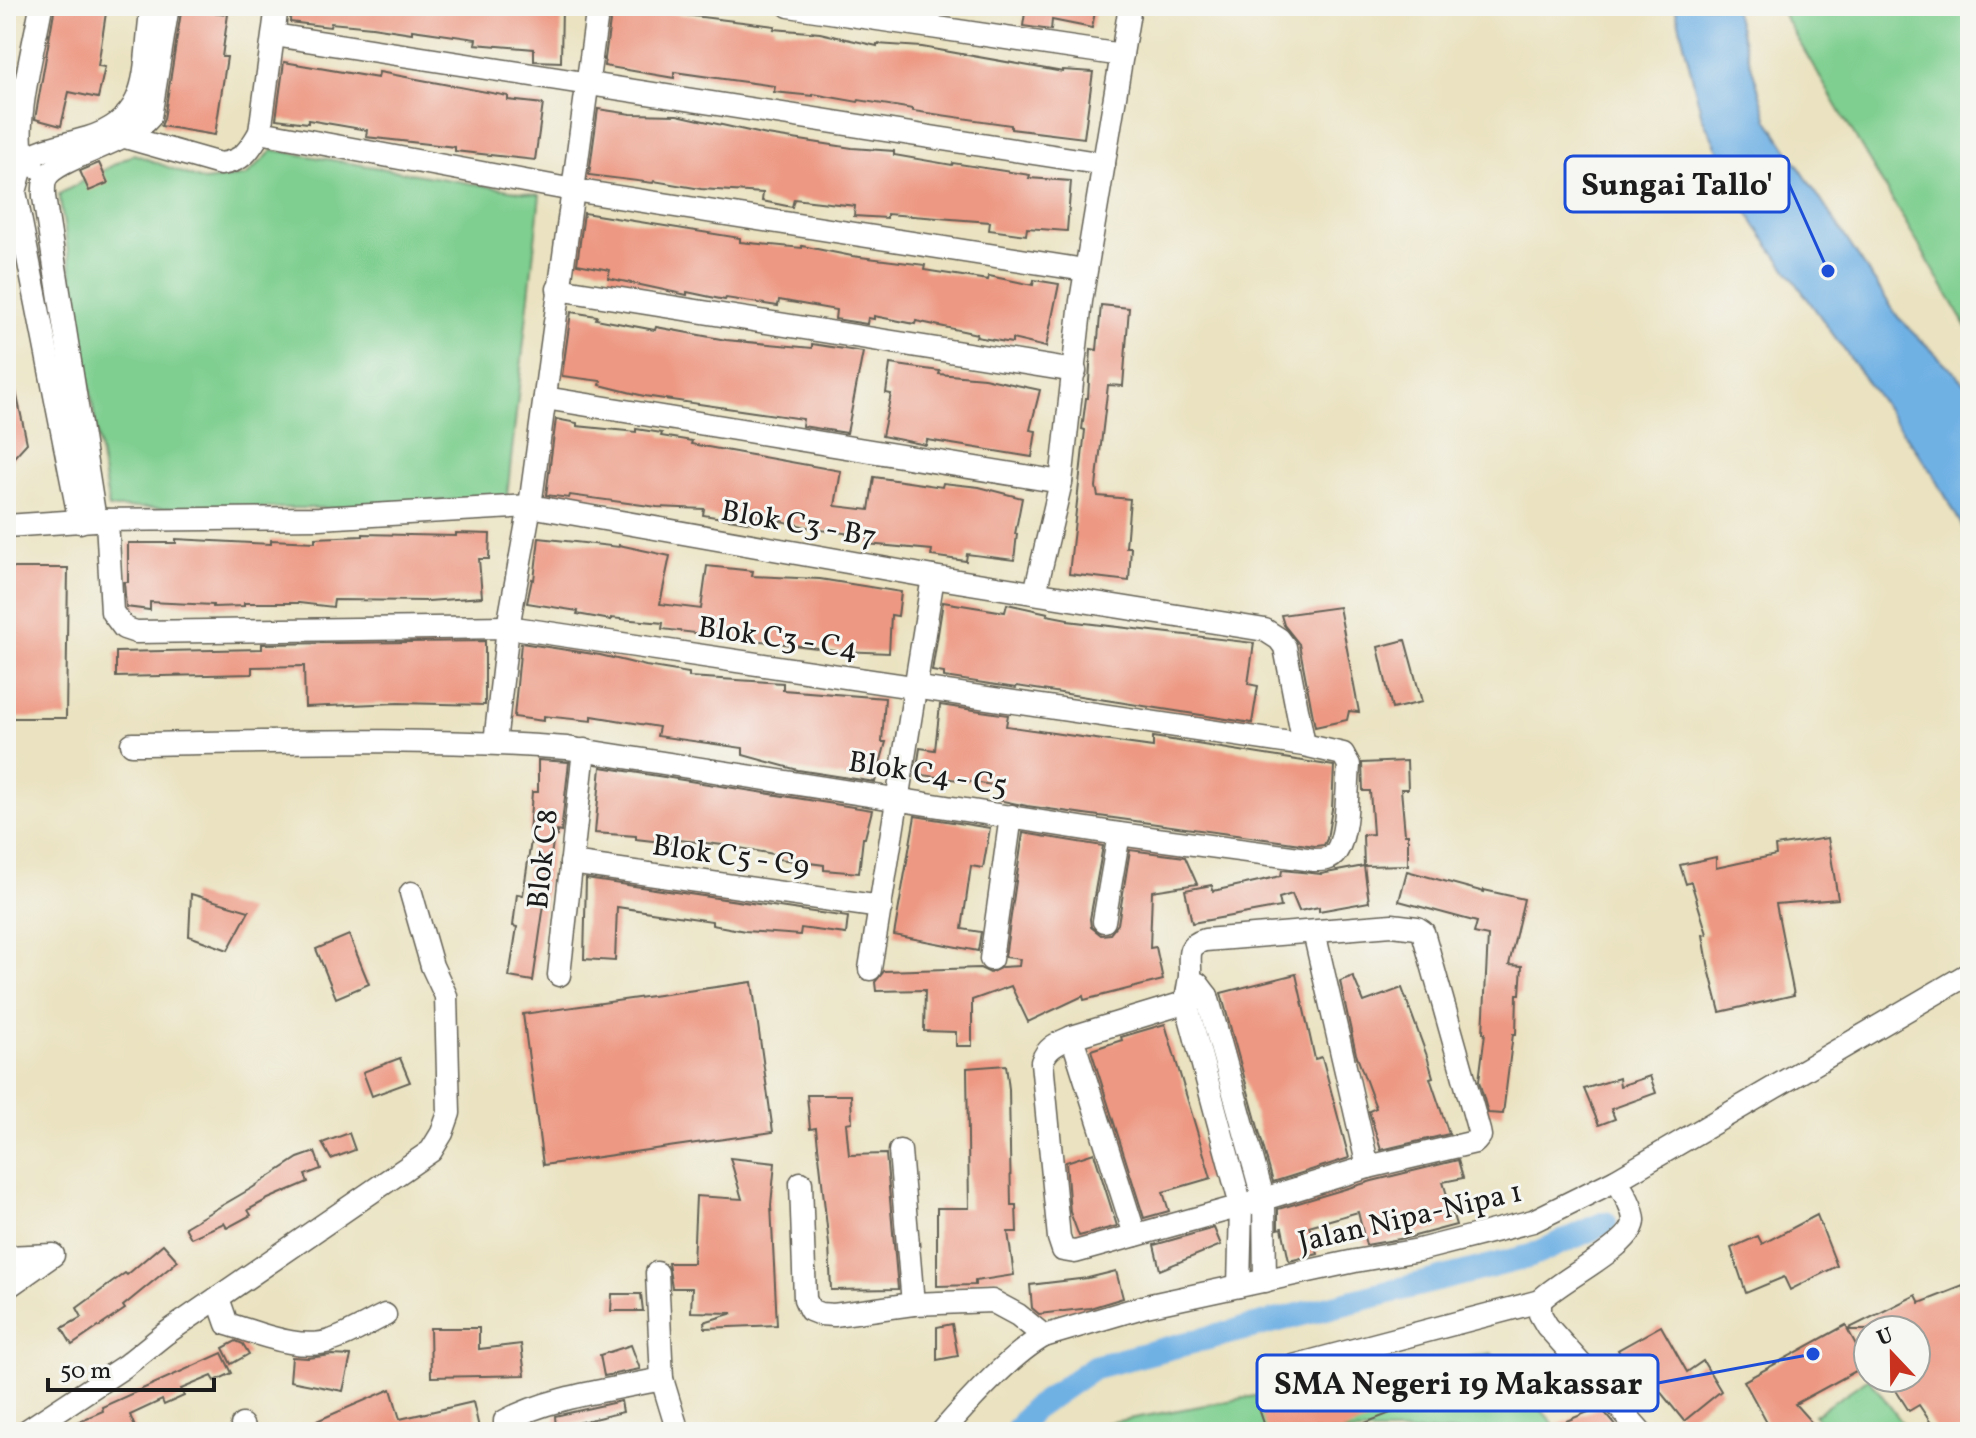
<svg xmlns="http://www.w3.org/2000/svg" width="1976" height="1438" font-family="Vollkorn,serif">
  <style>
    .green { fill: #7fcf90; stroke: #4e7656; stroke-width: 2 }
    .water { fill: #70b1e4; stroke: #466680; stroke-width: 2 }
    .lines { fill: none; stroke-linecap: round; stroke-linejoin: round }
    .canal { stroke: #70b1e4; stroke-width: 24 }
    .building { fill: #ed9882 }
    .minor-casing { stroke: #646155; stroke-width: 25 }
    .minor { stroke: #fff; stroke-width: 22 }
    .labels { text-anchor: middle; stroke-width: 6; stroke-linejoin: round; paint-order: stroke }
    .street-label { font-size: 30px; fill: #1c1c1c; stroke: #f6f6f2 }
    .leader { fill: none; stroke: #1d4ed8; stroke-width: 3 }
    .callout-dot { fill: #1d4ed8; stroke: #f6f6f2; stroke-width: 3 }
    .callout { fill: #f6f6f2; stroke: #1d4ed8; stroke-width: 3 }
    .callout-label { font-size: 32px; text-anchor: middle; font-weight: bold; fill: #1c1c1c }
  </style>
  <rect width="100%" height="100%" fill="#f6f6f2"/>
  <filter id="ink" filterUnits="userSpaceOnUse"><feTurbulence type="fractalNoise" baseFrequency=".0125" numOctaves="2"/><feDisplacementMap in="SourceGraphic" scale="16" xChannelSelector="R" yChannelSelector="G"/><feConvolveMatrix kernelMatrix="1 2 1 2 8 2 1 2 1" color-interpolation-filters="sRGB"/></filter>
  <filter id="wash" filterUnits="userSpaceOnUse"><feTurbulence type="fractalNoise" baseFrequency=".006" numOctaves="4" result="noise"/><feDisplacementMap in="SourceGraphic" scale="32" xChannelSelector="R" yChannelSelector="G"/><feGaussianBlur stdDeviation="1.8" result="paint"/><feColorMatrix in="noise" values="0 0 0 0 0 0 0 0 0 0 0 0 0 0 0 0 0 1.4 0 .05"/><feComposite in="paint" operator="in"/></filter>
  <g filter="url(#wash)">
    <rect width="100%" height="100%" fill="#eae2c0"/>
    <!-- green -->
    <g class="green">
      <path d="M1778 6H1970V332Z"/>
      <path d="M273 150 540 195 507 496 346 508H109L59 194 134 154 204 181 246 176Z"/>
      <path d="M1491 1353 1561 1432H1099L1107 1423Z"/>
      <path d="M1869 1378 1909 1432H1830L1814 1415Z"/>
    </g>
    <!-- water -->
    <path class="water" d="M1675 6H1733L1768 120 1898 317 1970 388V540L1933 474 1754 224 1702 117Z"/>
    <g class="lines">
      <!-- canal -->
      <path class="canal" d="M1016 1432 1032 1410 1094 1367 1531 1256 1605 1223"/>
    </g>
    <g id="blocks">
      <!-- building -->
      <g class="building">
        <path d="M55 6H107L98 66 105 67 98 98 69 92 61 126 35 119Z"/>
        <path d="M182 6H197V10L228 14 222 57H227L215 135 161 126 164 119Z"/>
        <path d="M291 6H399L430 11 431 6H562L561 62 534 61V49L475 44 476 39 412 30V33L372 27 331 23 330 27 290 22Z"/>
        <path d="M612 6 775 26 774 29 820 33 877 46V44L922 47 1063 72V70L1093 72 1084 138 1011 129V125L913 111V109L859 100 858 102 813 94V96L774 92 775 86 731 80 674 72V78L604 66Z"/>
        <path d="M1026 6H1096L1092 28 1052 20 1051 30 1023 26Z"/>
        <path d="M284 62 378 78 379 72 508 96V100L543 104 535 160 455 151V147L366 137 367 130 308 120V123L276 119Z"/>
        <path d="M598 109 631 114 677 115 767 135 852 148 894 151V155L952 165 953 163 1030 175 1029 178 1071 181 1067 231 1027 228 1026 235 989 230 990 222 887 214V218L854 216 855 206 794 199 792 207 762 201 763 193 701 189 654 181 653 183 589 175Z"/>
        <path d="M99 163 108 183 89 191 80 171Z"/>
        <path d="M584 213 740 238V242L802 248V246L852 256 925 265 924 270 988 280 989 276 1033 285 1034 280 1059 284 1046 347 1012 339V343L976 337 977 334 916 321 915 324 874 316V319L868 318 867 324 835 319 836 310 779 300 778 306 726 298 725 300 687 292V295L608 278 610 270 577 264Z"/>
        <path d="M1101 305 1129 308 1123 386 1108 385 1096 487 1098 496 1130 499 1126 547H1131L1129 581 1069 574 1085 430 1082 429 1086 398H1088L1091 349 1097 350Z"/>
        <path d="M571 312 597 316 596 319 655 330 656 327 726 340 812 348V344L863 352 847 433 802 426 803 419 644 396 600 385 601 381 562 376Z"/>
        <path d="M890 364 940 371 939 374 984 378 1040 390 1030 430 1036 431 1032 457 927 440 926 445 882 436 891 394 886 393Z"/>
        <path d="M14 382 27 443 6 466V383Z"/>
        <path d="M556 419 577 423V426L636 432V429L662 433 661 436 692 441 691 444 841 471 835 506 869 510 874 477 942 487 943 483 979 487 1022 498 1015 534H1017L1014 560 967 554 966 561 931 556 932 550 867 544 868 536 820 530 755 515 754 523 703 515 704 509 657 507 570 495 569 498 546 495Z"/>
        <path d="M456 533 490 534 489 559H479L482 597 428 601 334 600 333 607 299 603H244V606L213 607V605L150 602V610L126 607 124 582H128V543H176V539L271 544V540L315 542V538L363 536V534L456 536Z"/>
        <path d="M539 538 619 547V545L670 556 660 604 701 609 707 566 753 571 752 576 820 579 901 592 898 616 891 615 889 653 842 651 662 629 663 623 611 618V620L577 614 578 611 527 603 532 579 534 580Z"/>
        <path d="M6 568H68L66 718H6Z"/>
        <path d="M943 602 1005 612 1007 604 1048 613 1047 615 1068 619V621L1254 643 1248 684 1258 686 1252 723 1017 686 1016 688 944 677V673L932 671Z"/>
        <path d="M1339 607 1359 712 1349 711 1347 720 1315 727 1299 644 1284 625 1281 615Z"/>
        <path d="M1405 640 1422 702 1392 709 1378 647Z"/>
        <path d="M485 641V705L398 703 305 707 304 666 252 667V674L116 677V652L262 649V644Z"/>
        <path d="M521 643 600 655 646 666 689 673V677L783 683V690L885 698 882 742H886L875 782 798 770 743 755V748L657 736 659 727 592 716V721L544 716V721L514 717Z"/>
        <path d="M940 705 1008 715 1006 726 1060 734 1153 747V737L1334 766 1332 809 1327 839 1324 845 1315 846 1027 806 998 800 1000 786 916 774 920 748 935 750Z"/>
        <path d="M538 760 569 762 561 832 557 831V836L554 835 533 981 509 977 517 927 513 926 517 894 523 895 532 834H529L532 792H538Z"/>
        <path d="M1407 761 1408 789H1401L1405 834H1408V865L1364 866 1363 835 1373 834 1370 791H1363L1362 763Z"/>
        <path d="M601 767 872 810 865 838H863L859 873 824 870V865L779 859V855L723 845 671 839 670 843 636 839V836L595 833Z"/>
        <path d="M915 816 990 828 983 868 971 866 962 929 981 932 978 951 894 935Z"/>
        <path d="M1023 833 1103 846 1090 919 1091 927 1101 935 1110 934 1118 924 1130 850 1185 857 1197 884 1152 891 1150 948 1156 947 1163 980 1084 1000 1083 996 1028 1022 1011 986 972 1000V1046H956V1032L924 1031 925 990 876 991 875 982 884 971 980 968 990 973 1002 967 1019 966 1020 959 1005 957Z"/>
        <path d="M1828 838 1838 899 1776 904 1794 995 1720 1012 1709 969 1703 935 1707 934 1691 882 1686 884 1680 865 1716 857V868L1776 855 1775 846Z"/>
        <path d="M1364 866 1369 902 1319 911V907L1299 911 1292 894 1279 898 1281 907 1192 923 1185 890 1212 885 1213 891 1250 883 1281 876 1282 870 1321 874Z"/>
        <path d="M1407 871 1484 892V890L1524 899 1509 965 1522 966 1520 994H1517L1516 1034H1513L1503 1114 1488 1113 1479 1081 1485 1033H1483L1488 936 1474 933 1477 922 1399 901Z"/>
        <path d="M586 879 848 917 846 934 801 928 800 935 745 931 712 925V921L617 907 615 961 584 959Z"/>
        <path d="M191 894 249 911 228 950 189 936Z"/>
        <path d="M349 935 369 984 336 998 316 949Z"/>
        <path d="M1296 974 1315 1059 1322 1057 1349 1158 1273 1182 1221 993Z"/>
        <path d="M1353 976 1364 1002 1402 988 1427 1056 1433 1077 1430 1078 1449 1134 1381 1150 1369 1111 1376 1108 1356 1054 1340 981Z"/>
        <path d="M752 982 773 1132 543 1165 523 1014Z"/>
        <path d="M1165 1024 1211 1178 1163 1192 1169 1211 1144 1218 1091 1050 1122 1040 1121 1037Z"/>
        <path d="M400 1058 410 1082 372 1096 363 1072Z"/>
        <path d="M1006 1065 1009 1089 1011 1205H1016L1017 1232H1008L1014 1275 975 1281V1285L937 1286V1208H969L967 1068Z"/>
        <path d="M1650 1076 1656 1093 1611 1109 1615 1119 1599 1125 1584 1089 1619 1078 1620 1086Z"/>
        <path d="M807 1095H851L852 1122 846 1123 849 1155 886 1154 898 1289 831 1290 829 1245 816 1128 810 1129Z"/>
        <path d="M349 1133 355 1150 331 1159 322 1143Z"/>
        <path d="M315 1152 321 1169 305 1175 308 1182 268 1199 248 1210 251 1215 227 1228 224 1223 191 1238 185 1227 252 1188 298 1158Z"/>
        <path d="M1094 1153 1117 1226 1079 1236 1070 1212 1066 1162Z"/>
        <path d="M730 1158 775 1163 771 1205 777 1325 705 1328 704 1322 733 1313 691 1312 692 1288H672L668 1263H693L696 1196 742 1199Z"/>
        <path d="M1458 1160 1463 1178 1443 1182 1456 1225 1411 1237 1366 1245 1358 1212 1309 1226 1318 1254 1289 1261 1282 1228 1278 1229V1209L1372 1181Z"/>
        <path d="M1817 1215 1837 1266 1790 1290 1784 1277 1746 1293 1731 1248 1758 1236 1762 1244Z"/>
        <path d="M1214 1228 1221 1245 1160 1270 1154 1245Z"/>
        <path d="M163 1244 178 1261 123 1306 125 1309 72 1345 62 1328 82 1317 77 1308 125 1273 127 1275Z"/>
        <path d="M1116 1271 1123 1298 1090 1308 1039 1314 1032 1308 1030 1285 1088 1278Z"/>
        <path d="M1963 1286 1970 1304V1432H1937L1919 1405 1909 1411 1888 1378H1916V1330H1848L1867 1365 1795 1404 1820 1432H1772L1744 1381 1846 1325 1848 1329 1916 1295 1920 1303Z"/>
        <path d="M612 1294H641L643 1311H611Z"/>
        <path d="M952 1324 958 1356 937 1360V1327Z"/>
        <path d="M1661 1326 1687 1372 1703 1361 1721 1391 1684 1421 1646 1374 1635 1380 1618 1350Z"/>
        <path d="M430 1328H479V1349L521 1344 525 1375 431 1377Z"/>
        <path d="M236 1341 243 1344 249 1354 231 1364 223 1348Z"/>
        <path d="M631 1345 640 1369 604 1376 600 1355Z"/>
        <path d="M222 1353 232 1373 215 1381 212 1376 181 1389 184 1396 164 1405 162 1400 130 1415 137 1432H54L103 1411 102 1407Z"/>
        <path d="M332 1355 351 1356 343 1391 290 1381 292 1357 308 1358Z"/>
        <path d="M1382 1365 1401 1409 1342 1432H1267L1256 1400 1297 1385 1301 1397 1352 1374Z"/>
        <path d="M391 1389 400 1419 473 1402 480 1432H291Z"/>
        <path d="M621 1401 623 1412 556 1428 555 1416Z"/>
        <path d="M1600 1407 1618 1428 1608 1432H1540Z"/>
      </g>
    </g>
  </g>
  <g filter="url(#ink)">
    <use href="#blocks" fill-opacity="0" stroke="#646155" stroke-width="2"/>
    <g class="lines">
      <!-- minor casing -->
      <g class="minor-casing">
        <g id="minor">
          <path d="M277 6 260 132 573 190 1085 270"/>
          <path d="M789 6 1122 55"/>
          <path d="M274 35 1104 164"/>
          <path d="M125 137 220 164C243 161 249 151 260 132"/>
          <path d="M33 166 24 159C12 126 35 43 41 6"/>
          <path d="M558 289 1075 371"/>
          <path d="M545 398 1061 482"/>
          <path d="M95 520 44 197C44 190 43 184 46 178 57 157 128 144 150 117L168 6"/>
          <path d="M107 520 112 612 124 628 136 632 508 627 1304 745 1343 754 1349 765C1347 787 1348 835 1336 852 1331 860 1323 860 1314 860L1119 834 567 748C422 737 277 742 132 744"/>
          <path d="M80 522 15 192 24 159C45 147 65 145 88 138 156 117 142 64 152 6"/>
          <path d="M6 526 95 520 319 518 530 506 933 577 1265 630 1279 639 1285 647 1304 745"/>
          <path d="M1035 593 1061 482 1081 301 1130 6"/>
          <path d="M495 743 508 627 530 506 598 6"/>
          <path d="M571 863 881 907"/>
          <path d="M1104 921 1119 834"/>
          <path d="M1314 932 1368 1167"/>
          <path d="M991 959 1011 816"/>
          <path d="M870 969 933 577"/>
          <path d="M559 975 584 750"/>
          <path d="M1198 984 1207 996 1264 1201 1265 1281"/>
          <path d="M1072 1037C1058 1043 1047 1047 1042 1062L1059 1238 1063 1250 1075 1252 1241 1206 1368 1167 1475 1142 1480 1136 1479 1131 1423 932 1417 928 1392 925 1205 940C1184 946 1191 958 1190 976 1189 984 1187 993 1186 1002L1241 1206 1239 1286"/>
          <path d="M900 1151 913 1304"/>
          <path d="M1616 1180C1623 1191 1633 1206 1634 1220 1635 1245 1557 1281 1540 1301V1314L1547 1326 1641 1432"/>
          <path d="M801 1183 805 1299 810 1310 820 1314 834 1315 913 1304 992 1301 1018 1315 1044 1336"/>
          <path d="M1135 1235 1072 1037 1207 996"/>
          <path d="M6 1257 53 1255 6 1288"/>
          <path d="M657 1273 662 1379 678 1432"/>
          <path d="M218 1298 227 1324C259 1333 300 1352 333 1340 351 1334 368 1323 385 1315"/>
          <path d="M1282 1369 1540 1301"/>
          <path d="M242 1425 245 1432"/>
          <path d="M25 1432 125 1366 165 1334 431 1151 442 1133 449 1113 446 996 432 966 411 893"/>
          <path d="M505 1432V1421C552 1396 611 1390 662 1379"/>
          <path d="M942 1432C968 1402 1010 1355 1044 1336L1146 1306 1355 1261 1419 1250 1533 1221 1616 1180 1970 973"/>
        </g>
      </g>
      <!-- minor -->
      <use href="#minor" class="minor"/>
    </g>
  </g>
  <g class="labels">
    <!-- street labels -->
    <g class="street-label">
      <text transform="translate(799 523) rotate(10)" y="10">Blok C3 - B7</text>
      <text transform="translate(778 637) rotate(8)" y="10">Blok C3 - C4</text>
      <text transform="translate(928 773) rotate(9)" y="10">Blok C4 - C5</text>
      <text transform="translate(731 855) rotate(8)" y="10">Blok C5 - C9</text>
      <text transform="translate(542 859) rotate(-84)" y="10">Blok C8</text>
      <text transform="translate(1410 1216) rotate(-13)" y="10">Jalan Nipa-Nipa 1</text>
    </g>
  </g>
  <!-- callouts -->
  <path class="leader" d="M1828 271L1789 184M1813 1354L1658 1383"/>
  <g class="callout-dot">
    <circle cx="1828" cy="271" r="8"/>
    <circle cx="1813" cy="1354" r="8"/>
  </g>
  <g class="callout">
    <rect x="1565" y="156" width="224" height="56" rx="8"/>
    <rect x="1257" y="1355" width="401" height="56" rx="8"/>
  </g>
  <g class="callout-label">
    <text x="1677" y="195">Sungai Tallo'</text>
    <text x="1458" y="1394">SMA Negeri 19 Makassar</text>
  </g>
  <!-- margin -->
  <rect width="1976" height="1438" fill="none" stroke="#f6f6f2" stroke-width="32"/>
  <!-- north arrow -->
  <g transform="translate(1892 1354) rotate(338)"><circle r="38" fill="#f6f6f2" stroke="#9f9f9c" stroke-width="2"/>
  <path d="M0-6L14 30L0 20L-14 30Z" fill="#c8321e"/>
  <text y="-12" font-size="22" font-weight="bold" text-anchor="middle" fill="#1c1c1c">U</text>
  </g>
  <!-- scale -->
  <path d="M48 1378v12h166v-12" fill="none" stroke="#1c1c1c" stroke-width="4"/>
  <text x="60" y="1378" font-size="24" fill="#1c1c1c" stroke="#f6f6f2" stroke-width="6" paint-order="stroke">50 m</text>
</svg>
